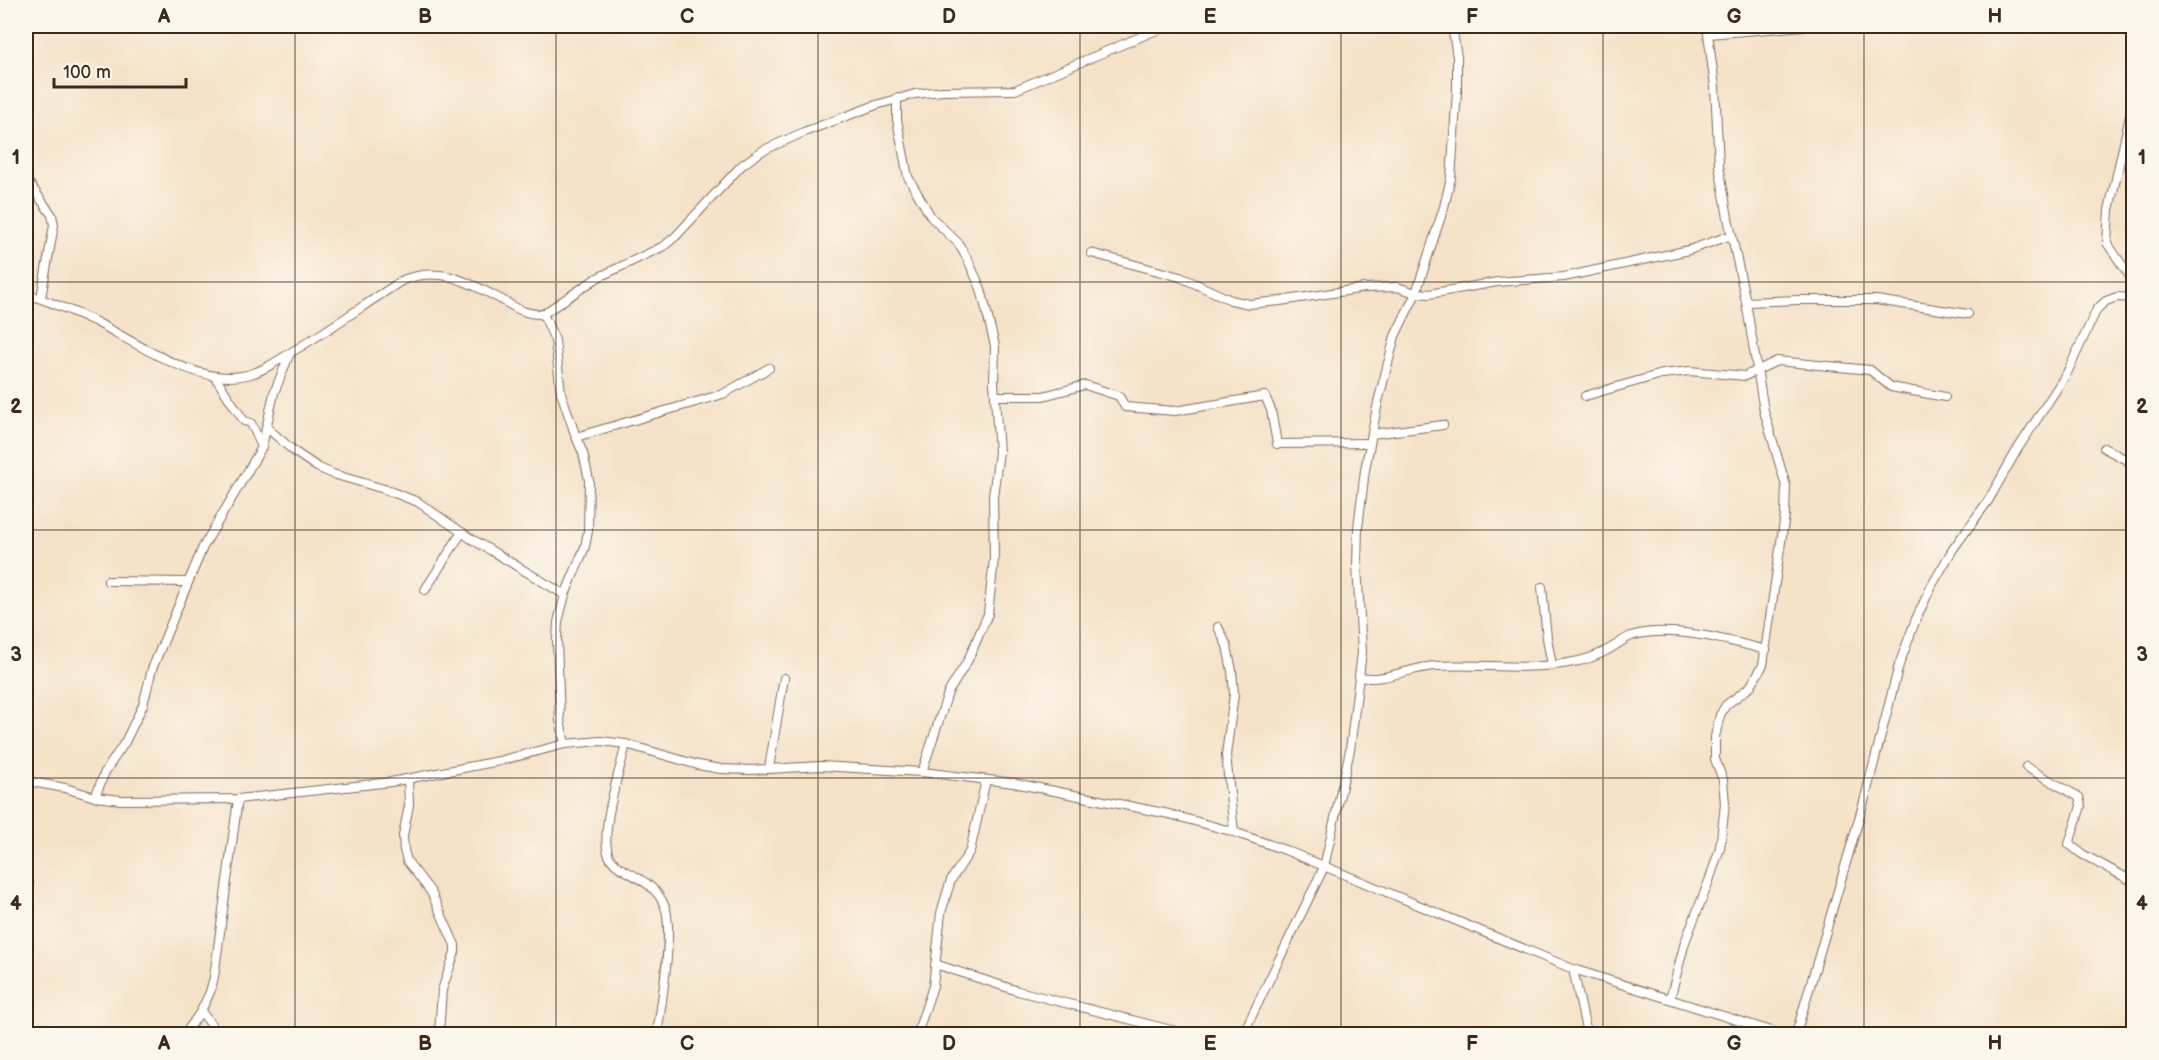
<svg xmlns="http://www.w3.org/2000/svg" width="2159" height="1060" font-family="'Balsamiq Sans',sans-serif">
  <style>
    .lines { fill: none; stroke-linecap: round; stroke-linejoin: round }
    .minor-casing { stroke: #7c6a5a; stroke-width: 10 }
    .minor { stroke: #fff; stroke-width: 8 }
    .grid { fill: none; stroke: #3b2a1e; stroke-width: 1.5; stroke-opacity: 0.55 }
    .neatline { fill: none; stroke: #3b2a1e; stroke-width: 2 }
    .grid-label { font-size: 20px; text-anchor: middle; font-weight: bold; fill: #3b2a1e }
  </style>
  <rect width="100%" height="100%" fill="#fbf7ec"/>
  <filter id="ink" filterUnits="userSpaceOnUse"><feTurbulence type="fractalNoise" baseFrequency=".0167" numOctaves="2"/><feDisplacementMap in="SourceGraphic" scale="12" xChannelSelector="R" yChannelSelector="G"/><feConvolveMatrix kernelMatrix="1 2 1 2 8 2 1 2 1" color-interpolation-filters="sRGB"/></filter>
  <filter id="wash" filterUnits="userSpaceOnUse"><feTurbulence type="fractalNoise" baseFrequency=".008" numOctaves="4" result="noise"/><feDisplacementMap in="SourceGraphic" scale="24" xChannelSelector="R" yChannelSelector="G"/><feGaussianBlur stdDeviation="1.35" result="paint"/><feColorMatrix in="noise" values="0 0 0 0 0 0 0 0 0 0 0 0 0 0 0 0 0 1.4 0 .05"/><feComposite in="paint" operator="in"/></filter>
  <g filter="url(#wash)">
    <rect width="100%" height="100%" fill="#f5e2c8"/>
  </g>
  <g filter="url(#ink)">
    <g class="lines">
      <!-- minor casing -->
      <g class="minor-casing">
        <g id="minor">
          <path d="M1709 34 1804 26"/>
          <path d="M897 98V120L908 177 931 217 958 243 968 260 981 289 995 346 994 383 999 452 993 496 994 559 988 614 968 660 948 693 922 772"/>
          <path d="M2134 98 2109 210 2107 243 2134 282"/>
          <path d="M26 179 52 215 54 225 41 298"/>
          <path d="M1091 253 1180 277 1231 300 1249 304 1280 301 1365 288 1397 287 1416 293 1429 294 1497 282 1564 277 1689 250 1732 235"/>
          <path d="M26 294C49 301 72 311 94 321 136 342 197 387 247 375 264 371 280 359 295 350 332 328 367 303 403 280 442 265 470 283 504 301 517 309 527 315 543 314L597 278 664 246 676 236 742 165 762 151 804 132 876 105 915 94 942 91 1015 90 1166 26"/>
          <path d="M1746 302 1798 300H1876L1968 314"/>
          <path d="M543 314 555 340 561 393 576 437 583 453 589 480 588 531 585 547 565 595 558 622 557 640 560 720 565 744"/>
          <path d="M215 377 244 421 251 423 262 447"/>
          <path d="M995 396H1043L1085 385 1119 396 1125 407 1175 411 1265 396 1271 410 1277 444 1370 443"/>
          <path d="M1585 396 1662 374 1690 371 1745 376 1777 361 1870 370 1891 387 1945 397"/>
          <path d="M266 427 295 452 317 467 333 474 384 489 418 502 470 538 565 595"/>
          <path d="M1372 434 1443 425"/>
          <path d="M576 437 723 394 769 368"/>
          <path d="M2104 448 2134 464"/>
          <path d="M108 581 187 582"/>
          <path d="M1542 587 1547 638 1552 665"/>
          <path d="M425 590 462 532"/>
          <path d="M1218 627 1227 646 1232 671 1234 694 1226 755 1234 832"/>
          <path d="M1360 677C1386 682 1410 667 1436 666 1482 663 1522 671 1568 663 1583 661 1598 656 1611 648 1618 644 1624 639 1631 636 1670 624 1727 640 1766 650"/>
          <path d="M626 744C620 770 599 832 609 856 612 862 620 868 626 871 642 880 658 888 665 907 674 930 661 1007 657 1034"/>
          <path d="M2026 767 2079 797 2081 806 2069 844 2082 854 2134 882"/>
          <path d="M769 768 784 678"/>
          <path d="M408 780 409 805 403 836 404 850 407 861 431 892 455 945V952L442 990 439 1034"/>
          <path d="M26 781 65 788 95 797 121 800 238 799 391 782 499 761 565 744 601 741 626 744 698 765 721 769 750 770 821 766 922 772 1014 783 1169 814 1234 832 1285 850 1573 969 1781 1034"/>
          <path d="M95 797 105 772 125 742 143 705 152 669 203 547 262 447 274 393 290 353"/>
          <path d="M26 872 29 884 26 903"/>
          <path d="M935 964 1018 991 1187 1034"/>
          <path d="M1573 969 1587 1034"/>
          <path d="M1670 999 1685 942 1709 881 1720 848 1725 804 1723 780 1715 759V737L1720 715 1726 705 1750 687 1763 665 1785 515 1786 486 1764 411 1746 302 1728 218 1719 165 1715 87 1707 26"/>
          <path d="M201 1011 218 1034"/>
          <path d="M185 1034 201 1011 210 992 214 977 238 799"/>
          <path d="M917 1034 933 986 941 913 946 896 951 880 970 851 986 780"/>
          <path d="M1243 1034 1324 867 1350 750 1362 652 1357 565 1358 528 1365 470 1378 402 1395 336 1416 293 1444 207 1451 178 1457 91V57L1452 26"/>
          <path d="M1796 1034 1865 798 1899 665 1916 619 1932 585 1953 549 1988 501 2017 450 2067 373 2097 309 2106 301 2117 297 2134 298"/>
        </g>
      </g>
      <!-- minor -->
      <use href="#minor" class="minor"/>
    </g>
  </g>
  <!-- grid -->
  <path class="grid" d="M295 26V1034M556 26V1034M818 26V1034M1080 26V1034M1341 26V1034M1603 26V1034M1864 26V1034M26 282H2134M26 530H2134M26 778H2134"/>
  <!-- margin -->
  <rect width="2159" height="1060" fill="none" stroke="#fbf7ec" stroke-width="66"/>
  <!-- scale -->
  <path d="M54 78v9h132v-9" fill="none" stroke="#3b2a1e" stroke-width="3"/>
  <text x="63" y="78" font-size="18" fill="#3b2a1e" stroke="#fbf7ec" stroke-width="4.5" paint-order="stroke">100 m</text>
  <rect x="33" y="33" width="2093" height="994" class="neatline"/>
  <g class="grid-label">
    <text x="164" y="23">A</text>
    <text x="425" y="23">B</text>
    <text x="687" y="23">C</text>
    <text x="949" y="23">D</text>
    <text x="1210" y="23">E</text>
    <text x="1472" y="23">F</text>
    <text x="1734" y="23">G</text>
    <text x="1995" y="23">H</text>
    <text x="16" y="164">1</text>
    <text x="2142" y="164">1</text>
    <text x="16" y="413">2</text>
    <text x="2142" y="413">2</text>
    <text x="16" y="661">3</text>
    <text x="2142" y="661">3</text>
    <text x="16" y="910">4</text>
    <text x="2142" y="910">4</text>
    <text x="164" y="1050">A</text>
    <text x="425" y="1050">B</text>
    <text x="687" y="1050">C</text>
    <text x="949" y="1050">D</text>
    <text x="1210" y="1050">E</text>
    <text x="1472" y="1050">F</text>
    <text x="1734" y="1050">G</text>
    <text x="1995" y="1050">H</text>
  </g>
</svg>
